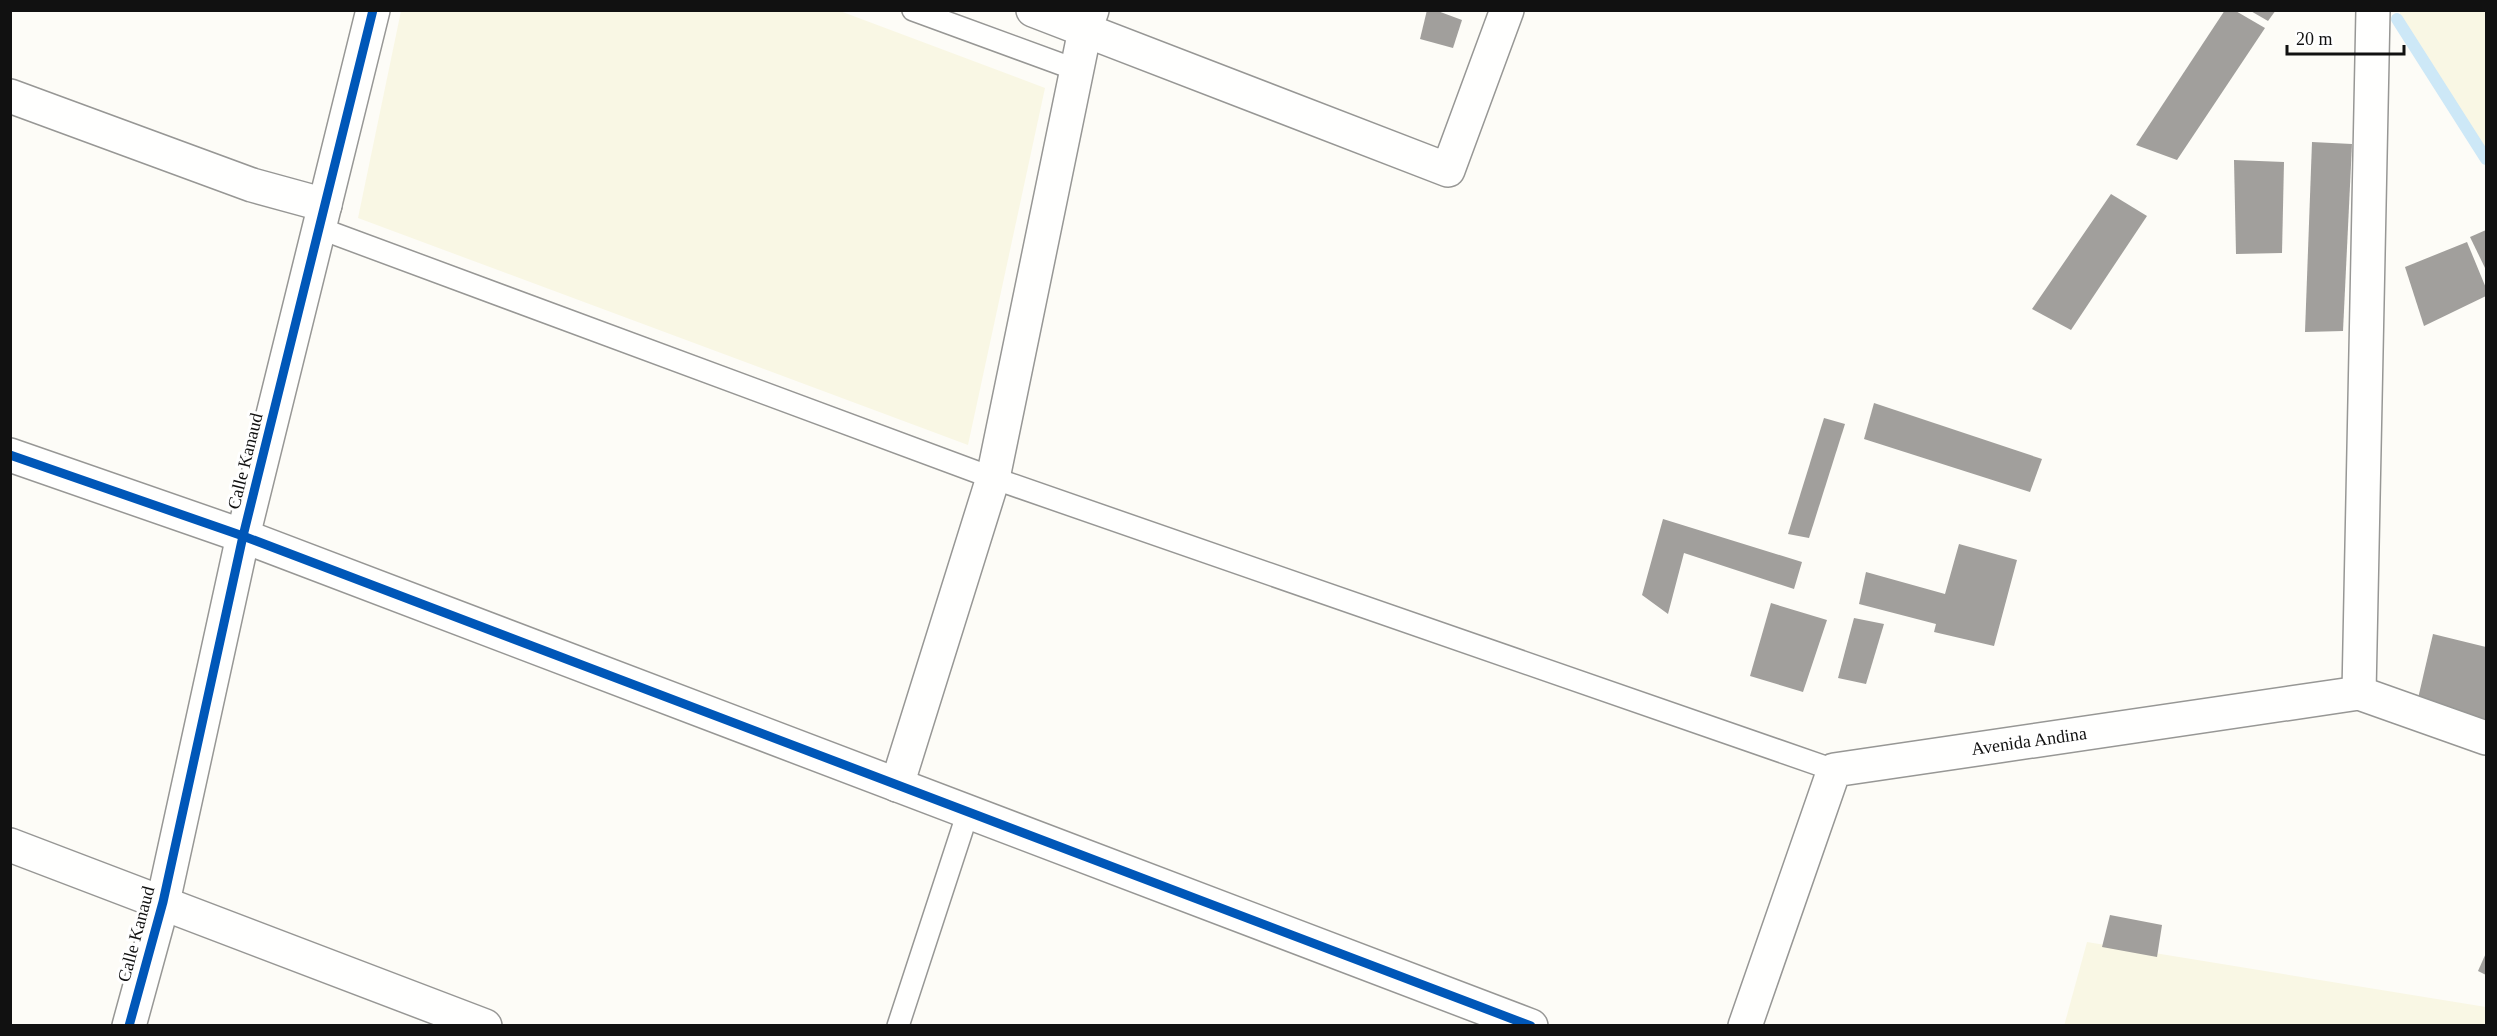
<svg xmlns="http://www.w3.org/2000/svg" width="2497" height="1036" font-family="Georgia,serif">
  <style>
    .farmland { fill: #f9f7e4 }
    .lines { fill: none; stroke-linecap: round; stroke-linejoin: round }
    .stream { stroke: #cde8f7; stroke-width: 12 }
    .building { fill: #a19f9c }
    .lane-casing { stroke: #979795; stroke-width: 24 }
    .street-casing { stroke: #979795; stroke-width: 36 }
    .lane { stroke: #fffffe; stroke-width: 21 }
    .street { stroke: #fffffe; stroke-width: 33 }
    .cycleway-casing { stroke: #fff; stroke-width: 13 }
    .cycleway { stroke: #0057b8; stroke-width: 9 }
    .labels { text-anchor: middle; stroke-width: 6; stroke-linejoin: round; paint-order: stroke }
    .street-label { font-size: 18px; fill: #111; stroke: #fff }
  </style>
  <rect width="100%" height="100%" fill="#fdfcf7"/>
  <!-- farmland -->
  <g class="farmland">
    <path d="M401 11H840L1045 88 968 445 358 218Z"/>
    <path d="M2400 11H2486V159L2400 26Z"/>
    <path d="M2087 942 2486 1007V1026H2064Z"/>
  </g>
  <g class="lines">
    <!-- stream -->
    <path class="stream" d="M2397 19 2486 159"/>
  </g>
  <!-- building -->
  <g class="building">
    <path d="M1427 10H1435L1462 20 1453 48 1420 39Z"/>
    <path d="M2225 10H2234L2265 28 2177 160 2136 145Z"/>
    <path d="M2249 10H2276L2268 21Z"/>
    <path d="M2312 142 2352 144 2343 331 2305 332Z"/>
    <path d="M2234 160 2284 162 2282 253 2236 254Z"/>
    <path d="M2111 194 2147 216 2071 330 2032 309Z"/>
    <path d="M2486 230V270L2470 237Z"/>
    <path d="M2467 242 2486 288V296L2424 326 2405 267Z"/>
    <path d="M1874 403 2042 459 2030 492 1864 439Z"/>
    <path d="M1824 418 1845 424 1809 538 1788 534Z"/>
    <path d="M1663 519 1802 562 1794 589 1684 553 1668 614 1642 595Z"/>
    <path d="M1959 544 2017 560 1994 646 1934 632 1936 624 1859 604 1866 572 1945 594Z"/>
    <path d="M1771 603 1827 620 1803 692 1750 676Z"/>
    <path d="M1854 618 1884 624 1866 684 1838 678Z"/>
    <path d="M2433 634 2486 647V738L2413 720Z"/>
    <path d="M2110 915 2162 925 2157 957 2102 947Z"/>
    <path d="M2486 953V975L2478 971Z"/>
  </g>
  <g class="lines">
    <!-- lane casing -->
    <g class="lane-casing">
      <g id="lane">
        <path d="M913 10 1077 70"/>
        <path d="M319 228 993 478 1834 770"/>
        <path d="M898 1026 968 812"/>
      </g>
    </g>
    <!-- street casing -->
    <g class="street-casing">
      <g id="street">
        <path d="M1033 10 1448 170 1507 10"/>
        <path d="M10 96 252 185 325 205"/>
        <path d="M10 455 243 536 1531 1026"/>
        <path d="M2359 693 2373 10"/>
        <path d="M897 785 993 478 1085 30 1092 10"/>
        <path d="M10 845 485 1026"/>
        <path d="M129 1026 163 902 243 536 373 10"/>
        <path d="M1745 1026 1834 770 2359 693 2486 738"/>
      </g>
    </g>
    <!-- lane -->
    <use href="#lane" class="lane"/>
    <!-- street -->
    <use href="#street" class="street"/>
    <!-- cycleway casing -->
    <g class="cycleway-casing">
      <g id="cycleway">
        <path d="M10 455 243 536 1531 1026"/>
        <path d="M129 1026 163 902 243 536 373 10"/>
      </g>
    </g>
    <!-- cycleway -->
    <use href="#cycleway" class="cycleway"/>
  </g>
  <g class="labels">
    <!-- street labels -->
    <g class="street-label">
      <text transform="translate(245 461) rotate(-76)" y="6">Calle Kanaud</text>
      <text transform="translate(2029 741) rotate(-8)" y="6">Avenida Andina</text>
      <text transform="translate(136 934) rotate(-75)" y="6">Calle Kanaud</text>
    </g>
  </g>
  <!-- border -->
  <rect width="2497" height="1036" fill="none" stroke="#111111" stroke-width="24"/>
  <!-- scale -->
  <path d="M2287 45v9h117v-9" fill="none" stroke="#111111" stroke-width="3"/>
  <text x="2296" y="45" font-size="18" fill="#111111" stroke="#ffffff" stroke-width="4.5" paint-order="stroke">20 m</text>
</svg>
